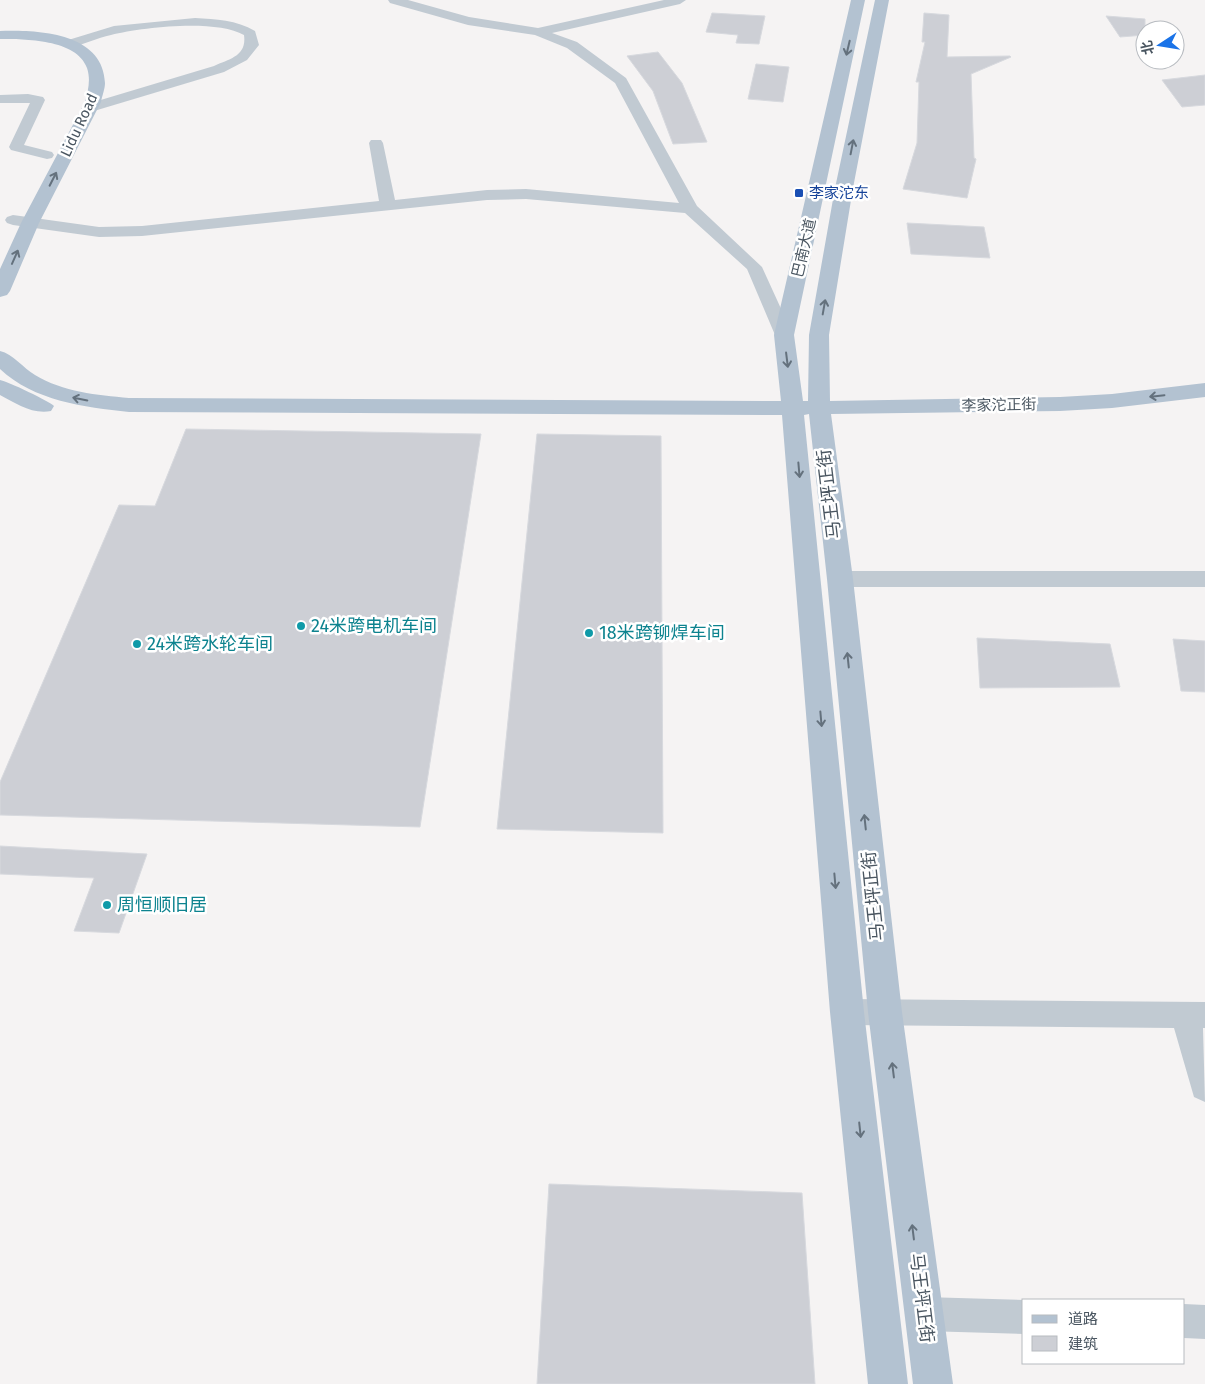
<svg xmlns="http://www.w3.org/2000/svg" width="1205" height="1384" font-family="'Fira Sans','Noto Sans SC',sans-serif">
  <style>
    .building { fill: #cdcfd5; stroke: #d7d9de }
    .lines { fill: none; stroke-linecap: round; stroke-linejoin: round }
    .minor { fill: #c1cad2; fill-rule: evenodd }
    .major { fill: #b3c2d1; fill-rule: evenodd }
    .oneway { stroke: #64717d }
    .transit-dot { fill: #1a4fb4; stroke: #fff; stroke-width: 2 }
    .culture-dot { fill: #0f9aa8; stroke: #fff; stroke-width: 2 }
    .labels { text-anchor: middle; stroke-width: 5; stroke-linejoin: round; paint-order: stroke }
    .far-street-label { font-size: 15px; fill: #4a5661; stroke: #fff }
    .far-transit-label { font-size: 15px; fill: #164399; stroke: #fff; text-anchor: start }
    .street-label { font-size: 18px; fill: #4a5661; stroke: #fff }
    .culture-label { font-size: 18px; fill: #0d838f; stroke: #fff; text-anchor: start }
  </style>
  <rect width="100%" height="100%" fill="#f5f3f3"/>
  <!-- building -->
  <g class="building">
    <path d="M712 13 765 16 759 44 736 43 738 35 706 32Z"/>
    <path d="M924 13 949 15 947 57 1010 56 1011 57 971 74 974 158 976 159 967 198 903 189 917 143 919 82H916L925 42H922Z"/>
    <path d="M1106 16 1145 19V35L1120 37Z"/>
    <path d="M658 52 682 83 707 142 673 144 653 91 627 56Z"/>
    <path d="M756 64 789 67 783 102 748 99Z"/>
    <path d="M1205 75V105L1182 107 1162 80Z"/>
    <path d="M907 223 984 227 990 258 911 254Z"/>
    <path d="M186 429 481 434 420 827 0 815V782L119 505 155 506Z"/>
    <path d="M537 434 661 436 663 833 497 829Z"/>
    <path d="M977 638 1110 644 1120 687 980 688Z"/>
    <path d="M1173 639 1205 641V692L1181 691Z"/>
    <path d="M0 846 147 854 119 933 74 931 94 878 0 874Z"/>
    <path d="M549 1184 802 1193 815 1384H537Z"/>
  </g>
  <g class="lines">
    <!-- minor -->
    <g class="minor">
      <path d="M388 0H408L469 17 538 28 664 0H686L680 4 552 33 577 42 626 78 697 206 762 267 793 335 790 339 784 340 778 339 775 335 747 269 685 213 526 199 487 200 142 236 99 237 13 225 7 223 5 220 7 217 13 215 99 227 142 226 379 201 369 143 371 140H381L383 143 395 200 487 190 526 189 679 203 615 83 567 48 535 35 468 25 390 3Z"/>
      <path d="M195 18C216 19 236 20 255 31L259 45 247 60 224 72 94 111H84L82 108 84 105 214 66C230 59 247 56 244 35 216 19 143 27 111 35 97 38 84 44 70 48L63 44 65 41 114 26Z"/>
      <path d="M28 94 43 97 45 100 24 145 52 152 54 155 52 158 47 159 11 150 9 147 30 103H0V95Z"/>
      <path d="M840 571H1205V587H840L832 584 829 579 832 574Z"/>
      <path d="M847 999 1205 1002V1028H1203L1205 1102 1194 1097 1174 1028 847 1025 837 1021 832 1012 837 1003Z"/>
      <path d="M924 1297 1024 1300V1334L924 1331 912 1326 907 1314 912 1302Z"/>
      <path d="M1184 1304 1205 1305V1339L1184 1338Z"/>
    </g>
    <!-- major -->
    <g class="major">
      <path d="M851 0H865L794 335 803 401H808L809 335 835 188 875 0H889L853 188 829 335 830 401 1060 397 1112 394 1205 383V397L1112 408 1060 411 831 414 853 579 902 1012 953 1384H913L868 1012 827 579 809 414 804 415 864 1012 908 1384H868L830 1012 782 415 129 412C84 407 34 401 0 369V351C13 354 23 368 35 375 63 392 97 395 129 398L781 401 774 335Z"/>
      <path d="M0 31C37 30 103 32 105 83 105 89 102 96 101 102L39 223 10 291 7 295 0 297V269L21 223 85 102C88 91 91 80 87 68 77 39 24 39 0 39Z"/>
      <path d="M0 380C7 381 51 402 54 406L51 411C33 415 15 403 0 395Z"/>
    </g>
  </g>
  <!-- one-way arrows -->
  <defs><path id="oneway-shaft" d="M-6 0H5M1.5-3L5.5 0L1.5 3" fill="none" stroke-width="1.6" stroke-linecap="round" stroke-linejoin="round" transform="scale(1.25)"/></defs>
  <g class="oneway">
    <use href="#oneway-shaft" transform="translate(848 48) rotate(103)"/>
    <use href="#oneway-shaft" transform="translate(852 147) rotate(-79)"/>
    <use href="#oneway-shaft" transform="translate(53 179) rotate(-63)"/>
    <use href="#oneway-shaft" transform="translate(15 257) rotate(-66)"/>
    <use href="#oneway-shaft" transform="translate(824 307) rotate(-80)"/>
    <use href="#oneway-shaft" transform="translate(787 360) rotate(83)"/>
    <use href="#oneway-shaft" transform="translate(1157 396) rotate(174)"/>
    <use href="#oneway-shaft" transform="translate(80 399) rotate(-169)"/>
    <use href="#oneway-shaft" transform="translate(799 470) rotate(85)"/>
    <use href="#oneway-shaft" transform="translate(848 660) rotate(-96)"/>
    <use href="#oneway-shaft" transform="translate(821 719) rotate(85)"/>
    <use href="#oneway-shaft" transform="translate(865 822) rotate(-96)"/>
    <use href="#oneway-shaft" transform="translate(835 881) rotate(85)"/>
    <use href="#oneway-shaft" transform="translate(893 1070) rotate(-97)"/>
    <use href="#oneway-shaft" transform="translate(860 1130) rotate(84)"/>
    <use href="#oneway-shaft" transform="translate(913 1232) rotate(-97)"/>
  </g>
  <!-- markers -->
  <rect class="transit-dot" x="794" y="188" width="10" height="10" rx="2.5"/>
  <g class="culture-dot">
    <circle cx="301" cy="626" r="5"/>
    <circle cx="589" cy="633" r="5"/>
    <circle cx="137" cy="644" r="5"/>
    <circle cx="107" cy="905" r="5"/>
  </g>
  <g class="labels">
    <!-- far-street labels -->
    <g class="far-street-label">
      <text transform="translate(79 125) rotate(-65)" y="5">Lidu Road</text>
      <text transform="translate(804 248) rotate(-77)" y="5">巴南大道</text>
      <text transform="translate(999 405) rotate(-1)" y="5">李家沱正街</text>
    </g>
    <!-- far-transit labels -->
    <g class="far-transit-label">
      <text x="809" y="198">李家沱东</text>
    </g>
    <!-- street labels -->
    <g class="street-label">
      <text transform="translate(829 494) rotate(-97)" y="6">马王坪正街</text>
      <text transform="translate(873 896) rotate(-96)" y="6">马王坪正街</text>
      <text transform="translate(922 1298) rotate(83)" y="6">马王坪正街</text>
    </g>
    <!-- culture labels -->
    <g class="culture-label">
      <text x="311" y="632">24米跨电机车间</text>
      <text x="599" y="639">18米跨铆焊车间</text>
      <text x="147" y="650">24米跨水轮车间</text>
      <text x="117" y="911">周恒顺旧居</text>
    </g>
  </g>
  <!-- legend -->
  <rect x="1022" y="1299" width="162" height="65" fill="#ffffff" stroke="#b7bbc0"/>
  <rect x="1032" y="1315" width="25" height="8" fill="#b3c2d1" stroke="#b7bbc0"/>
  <text x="1068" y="1324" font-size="15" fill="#4a5661">道路</text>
  <rect x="1032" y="1336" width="25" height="15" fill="#cdcfd5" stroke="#b7bbc0"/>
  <text x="1068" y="1349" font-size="15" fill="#4a5661">建筑</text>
  <!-- north arrow -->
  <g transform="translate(1160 45) rotate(258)"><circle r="24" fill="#ffffff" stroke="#b7bbc0"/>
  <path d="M0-4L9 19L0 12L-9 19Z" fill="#1a73e8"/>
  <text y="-8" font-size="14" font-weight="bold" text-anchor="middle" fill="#4a5661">北</text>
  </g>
</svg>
